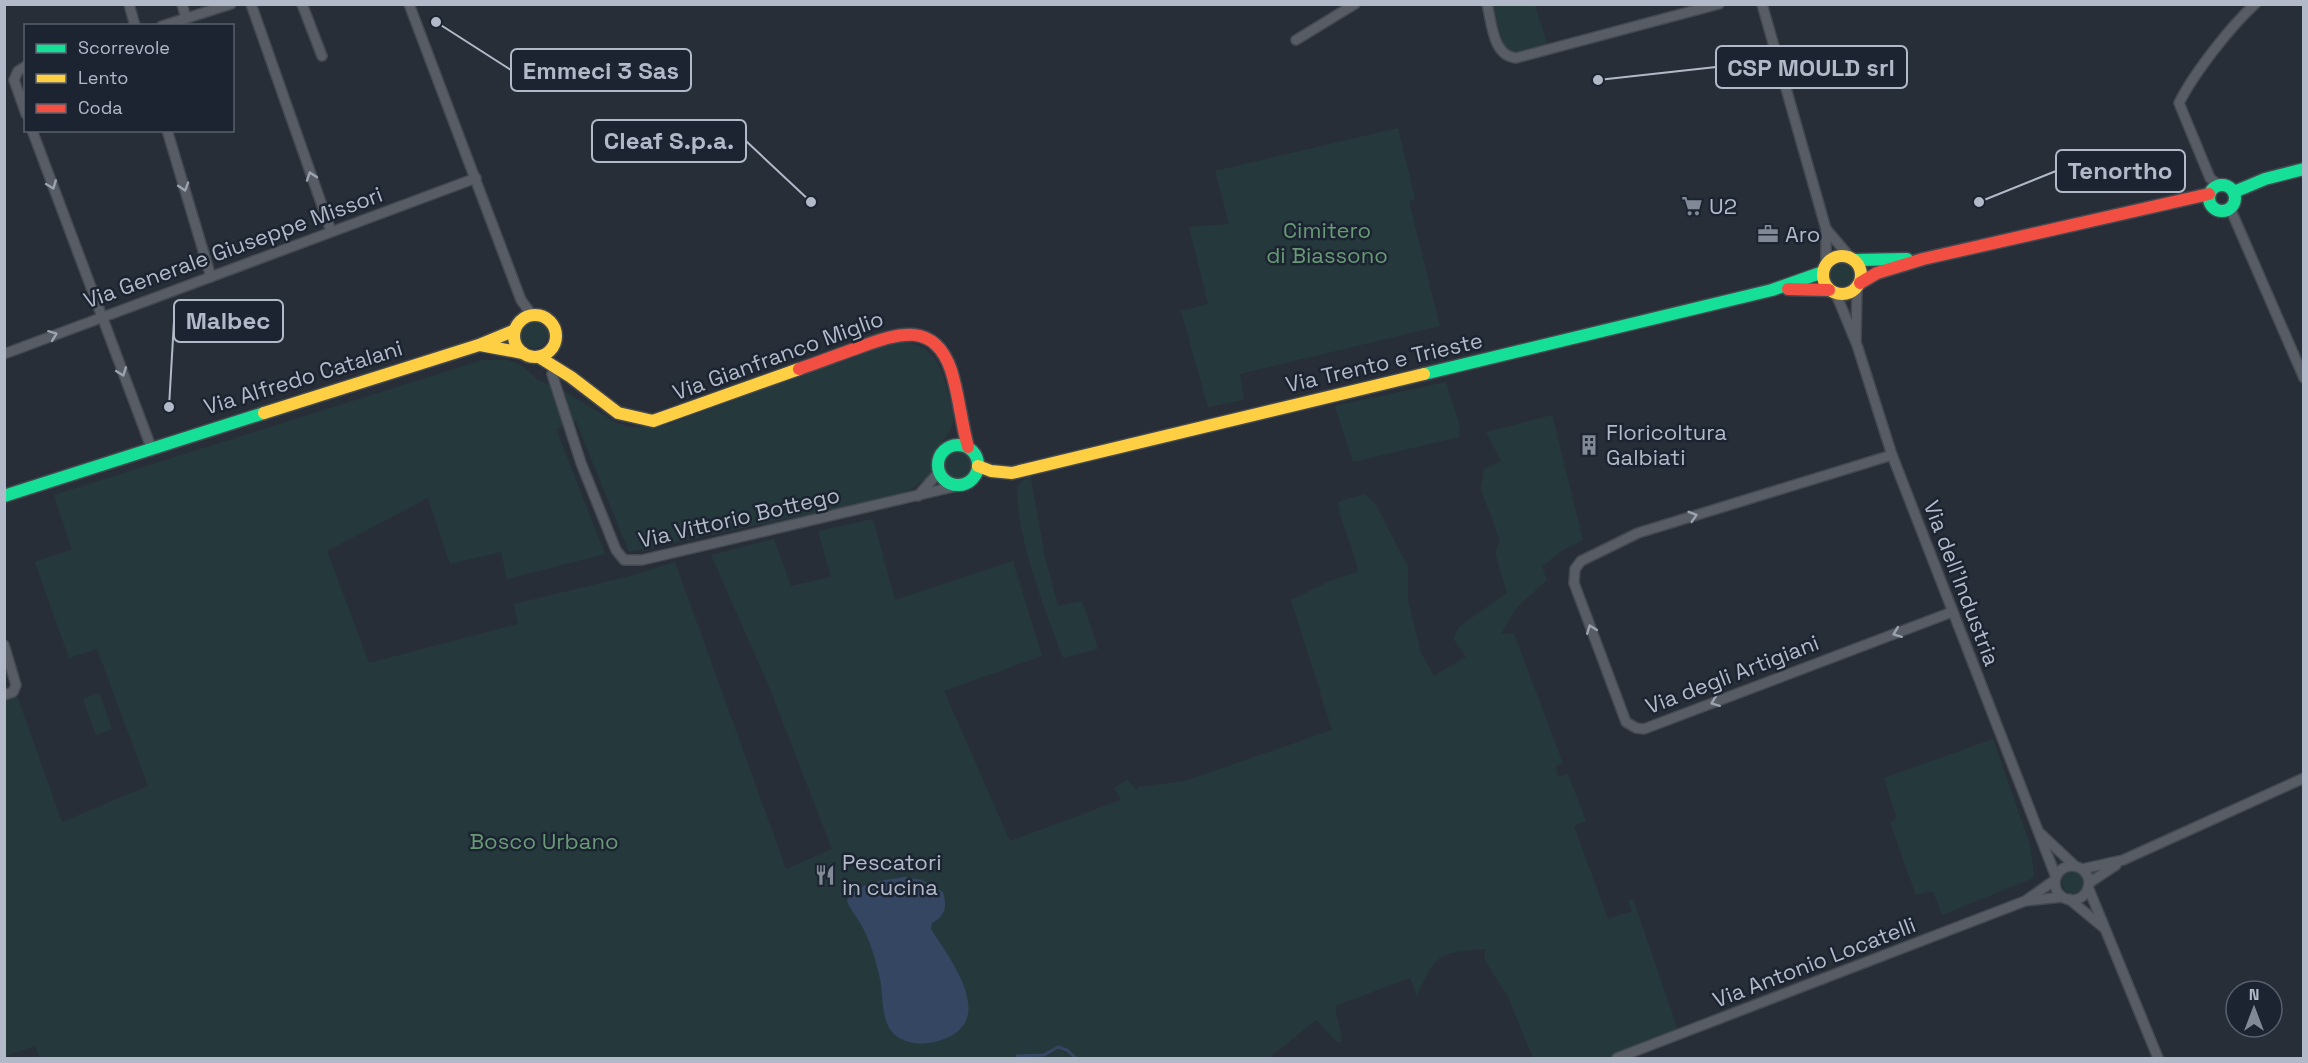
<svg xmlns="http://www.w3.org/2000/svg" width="2308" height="1063" font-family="'Space Grotesk',sans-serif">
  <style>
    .green { fill: #25393d }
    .water { fill: #344661 }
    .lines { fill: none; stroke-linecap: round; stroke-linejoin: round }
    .stream { stroke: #344661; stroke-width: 3 }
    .street-casing { stroke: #444950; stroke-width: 12 }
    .fast-casing { stroke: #444950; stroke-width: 15 }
    .slow-casing { stroke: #444950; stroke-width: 15 }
    .jam-casing { stroke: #444950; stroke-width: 15 }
    .street { stroke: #585d65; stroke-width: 9 }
    .fast { stroke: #16e098; stroke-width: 12 }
    .slow { stroke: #ffcf43; stroke-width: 12 }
    .jam { stroke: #f24e42; stroke-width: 12 }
    .oneway { stroke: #9ca3b0 }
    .labels { text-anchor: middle; stroke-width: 5; stroke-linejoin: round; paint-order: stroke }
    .poi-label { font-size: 22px; fill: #b2bac9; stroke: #1c2432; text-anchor: start }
    .park-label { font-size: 22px; fill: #689b75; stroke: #1c2432 }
    .street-label { font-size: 22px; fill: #b2bac9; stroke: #1c2432 }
    .leader { fill: none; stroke: #b2bac9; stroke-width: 2 }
    .callout-dot { fill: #b2bac9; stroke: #1c2432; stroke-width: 2 }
    .callout { fill: #1c2432; stroke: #b2bac9; stroke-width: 2 }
    .callout-label { font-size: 24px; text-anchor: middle; font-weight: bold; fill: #b2bac9 }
  </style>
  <rect width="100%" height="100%" fill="#282e37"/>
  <!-- green -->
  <g class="green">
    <path d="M1492 5H1535L1547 44 1511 53 1505 49Z"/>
    <path d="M1398 128 1415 199 1409 201 1440 326 1240 374 1244 400 1208 407 1181 311 1208 304 1189 227 1229 224 1215 171Z"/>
    <circle cx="1843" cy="276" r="14"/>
    <circle cx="534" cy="334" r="14"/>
    <path d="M904 342C935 347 941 366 948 393 951 404 956 414 952 425 943 449 930 444 931 475L904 494 629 552 576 421 556 429 605 554 507 579 501 552 450 564 428 498 327 551 369 663 518 624 514 604 634 575 675 562 786 869 832 849 770 689 711 555 774 539 791 586 831 577 818 531 873 519 895 600 1013 561 1042 656 944 691 1010 841 1121 800 1114 788 1127 780 1137 790 1139 787 1185 781 1332 730 1291 600 1330 581 1358 572C1355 548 1341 527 1338 502L1364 494 1375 503 1408 567V601L1421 653 1434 676 1466 657 1453 638 1460 626 1507 593 1495 552 1500 541 1481 489 1484 469 1501 461 1486 432 1552 415 1583 540 1563 550 1542 566 1547 580 1516 608 1501 634H1514L1563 763 1556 766 1558 777 1568 774 1586 821 1574 826 1608 919 1632 911 1628 900 1633 899 1678 1030 1661 1040 1609 1058H1533L1508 997 1485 960V949C1438 953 1436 953 1417 996L1410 978 1335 1006 1342 1042H1337L1316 1020 1269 1058H40L35 1046 5 1056 4 693 15 690 62 822 148 786 97 649 69 658 35 562 72 549 54 495 483 360H508L521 365 538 380 565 392 615 422 630 427 664 426 893 343Z"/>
    <path d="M1446 382 1460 426 1459 437 1353 462 1335 406Z"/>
    <circle cx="957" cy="464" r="14"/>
    <path d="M1030 474 1045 557 1058 606 1082 601 1098 649 1063 658C1043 603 1018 544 1017 486Z"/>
    <path d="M99 693 112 729 96 735 83 699Z"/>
    <path d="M1993 739 2030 845 2034 875 2031 879 1942 915 1933 891 1916 895 1890 822 1897 819 1884 778Z"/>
    <circle cx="2073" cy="882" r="11"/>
  </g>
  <!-- water -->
  <path class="water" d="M905 877 922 880 943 892C947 907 946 915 932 923L931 929C952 962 1002 1026 934 1042 921 1045 906 1044 895 1035 880 1021 884 998 880 979 876 961 870 939 860 923 856 915 849 909 847 900 857 882 887 880 905 877Z"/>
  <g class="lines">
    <!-- stream -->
    <g class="stream">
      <path d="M842 895H850"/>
      <path d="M1017 1056 1044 1055 1058 1047 1067 1050 1076 1058"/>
    </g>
    <!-- street casing -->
    <g class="street-casing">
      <g id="street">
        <path d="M129 4 135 26"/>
        <path d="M182 4 186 18"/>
        <path d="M251 4 331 231"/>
        <path d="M302 4 322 56"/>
        <path d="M409 4 521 300 532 315"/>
        <path d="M1487 4C1492 24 1493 56 1516 58L1719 4"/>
        <path d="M1762 4 1826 229V264"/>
        <path d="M162 26 231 4"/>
        <path d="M1296 40 1355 4"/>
        <path d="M26 66 18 71 14 80 26 114"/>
        <path d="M32 130 151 447"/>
        <path d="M167 130 211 277"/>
        <path d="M2218 185 2210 178 2179 103C2194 73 2230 27 2255 4"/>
        <path d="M2230 208 2304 378"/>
        <path d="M1826 229 1849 256"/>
        <path d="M1836 294 1857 345 1892 455 2056 877"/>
        <path d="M1856 340 1857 289"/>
        <path d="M4 354 476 178"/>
        <path d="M552 374 581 463 616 550 624 560H642L961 485"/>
        <path d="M1892 455 1638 533 1581 561 1575 569 1574 583 1626 722 1636 728 1644 729 1952 612"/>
        <path d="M918 496 938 473"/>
        <path d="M4 645 16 685 13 692 4 695"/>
        <path d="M2040 833 2075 866"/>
        <circle cx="2072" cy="883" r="17"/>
        <path d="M2082 869 2123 860 2304 778"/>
        <path d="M2089 883 2116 865"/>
        <path d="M2088 887 2158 1058"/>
        <path d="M2028 899 2055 880"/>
        <path d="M2069 899 2104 928"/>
        <path d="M1617 1058 2025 901 2062 897"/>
      </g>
    </g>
    <!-- fast casing -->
    <g class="fast-casing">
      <g id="fast">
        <circle cx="2222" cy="198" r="13"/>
        <path d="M2234 192 2265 179 2304 169"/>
        <path d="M1855 260 1907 259"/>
        <path d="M1424 374 1772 290 1823 272"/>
        <circle cx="958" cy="465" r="20"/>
        <path d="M4 496 264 413"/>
      </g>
    </g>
    <!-- slow casing -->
    <g class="slow-casing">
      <g id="slow">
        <circle cx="1842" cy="275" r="19"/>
        <circle cx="535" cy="336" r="21"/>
        <path d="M480 345 523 353"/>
        <path d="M539 357 571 377 618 413 653 421 799 369"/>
        <path d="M264 413 479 345 513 331"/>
        <path d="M978 466 991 471 1012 473 1424 374"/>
      </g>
    </g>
    <!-- jam casing -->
    <g class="jam-casing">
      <g id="jam">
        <path d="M1860 283 1877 273 1923 259 2209 194"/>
        <path d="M1788 289 1829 290"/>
        <path d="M799 369C820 362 840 354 860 347 899 333 934 321 951 370 959 395 961 422 968 447"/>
      </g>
    </g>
    <!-- street -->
    <use href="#street" class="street"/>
    <!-- fast -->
    <use href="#fast" class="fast"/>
    <!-- slow -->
    <use href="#slow" class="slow"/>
    <!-- jam -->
    <use href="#jam" class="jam"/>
  </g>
  <!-- one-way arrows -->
  <defs><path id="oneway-chevron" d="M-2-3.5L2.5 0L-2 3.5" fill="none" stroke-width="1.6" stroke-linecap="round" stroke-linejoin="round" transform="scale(1.5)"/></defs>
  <g class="oneway">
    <use href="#oneway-chevron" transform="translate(311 176) rotate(-109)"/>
    <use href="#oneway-chevron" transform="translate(52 185) rotate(69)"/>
    <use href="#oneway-chevron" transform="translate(184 187) rotate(73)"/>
    <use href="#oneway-chevron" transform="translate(53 335) rotate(-21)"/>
    <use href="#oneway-chevron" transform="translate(122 372) rotate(69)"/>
    <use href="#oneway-chevron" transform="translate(1693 516) rotate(-17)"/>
    <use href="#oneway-chevron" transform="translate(1591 629) rotate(-111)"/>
    <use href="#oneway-chevron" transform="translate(1897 633) rotate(159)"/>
    <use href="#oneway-chevron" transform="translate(1715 702) rotate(159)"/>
  </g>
  <!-- icons -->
  <defs>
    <g id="supermarket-bare" transform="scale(1.62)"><path d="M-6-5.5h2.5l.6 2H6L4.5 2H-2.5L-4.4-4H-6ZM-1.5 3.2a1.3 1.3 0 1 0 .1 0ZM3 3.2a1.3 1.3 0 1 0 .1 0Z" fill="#828996" stroke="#1c2432" stroke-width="2.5" paint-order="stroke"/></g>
    <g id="office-bare" transform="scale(1.62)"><path d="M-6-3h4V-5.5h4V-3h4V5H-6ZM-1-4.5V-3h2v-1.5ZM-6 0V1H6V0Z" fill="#828996" stroke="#1c2432" stroke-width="2.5" paint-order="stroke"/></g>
    <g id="building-bare" transform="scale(1.62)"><path d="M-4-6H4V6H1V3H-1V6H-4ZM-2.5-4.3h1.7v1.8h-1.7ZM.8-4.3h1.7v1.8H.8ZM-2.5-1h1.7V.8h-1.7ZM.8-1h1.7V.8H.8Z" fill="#828996" stroke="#1c2432" stroke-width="2.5" paint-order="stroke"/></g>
    <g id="restaurant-bare" transform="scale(1.62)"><path d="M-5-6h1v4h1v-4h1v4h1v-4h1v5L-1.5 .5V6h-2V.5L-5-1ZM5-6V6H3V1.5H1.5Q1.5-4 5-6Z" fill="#828996" stroke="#1c2432" stroke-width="2.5" paint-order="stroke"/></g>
  </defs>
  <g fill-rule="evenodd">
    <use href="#supermarket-bare" x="1692" y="206"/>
    <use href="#office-bare" x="1768" y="234"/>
    <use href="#building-bare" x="1589" y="445"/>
    <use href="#restaurant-bare" x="825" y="875"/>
  </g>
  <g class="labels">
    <!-- poi labels -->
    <g class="poi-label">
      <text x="1709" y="214">U2</text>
      <text x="1785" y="242">Aro</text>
      <text x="1606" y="440">Floricoltura<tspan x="1606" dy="25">Galbiati</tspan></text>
      <text x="842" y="870">Pescatori<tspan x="842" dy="25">in cucina</tspan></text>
    </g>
    <!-- park labels -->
    <g class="park-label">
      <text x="1327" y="238">Cimitero<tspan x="1327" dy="25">di Biassono</tspan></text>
      <text x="544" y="849">Bosco Urbano</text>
    </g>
    <!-- street labels -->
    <g class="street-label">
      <text transform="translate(233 247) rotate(-20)" y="8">Via Generale Giuseppe Missori</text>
      <text transform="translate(778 355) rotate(-20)" y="8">Via Gianfranco Miglio</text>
      <text transform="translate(1384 362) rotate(-13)" y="8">Via Trento e Trieste</text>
      <text transform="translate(303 377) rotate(-17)" y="8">Via Alfredo Catalani</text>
      <text transform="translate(739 517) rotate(-13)" y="8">Via Vittorio Bottego</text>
      <text transform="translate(1962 583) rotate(69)" y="8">Via dell'Industria</text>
      <text transform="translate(1732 674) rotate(-21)" y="8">Via degli Artigiani</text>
      <text transform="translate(1814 962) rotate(-21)" y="8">Via Antonio Locatelli</text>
    </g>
  </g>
  <!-- callouts -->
  <path class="leader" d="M1598 80L1716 67M436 22L511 70M811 202L746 141M1979 202L2056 171M169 407L174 321"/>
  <g class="callout-dot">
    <circle cx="1598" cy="80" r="6"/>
    <circle cx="436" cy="22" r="6"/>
    <circle cx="811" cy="202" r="6"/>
    <circle cx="1979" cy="202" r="6"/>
    <circle cx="169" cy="407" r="6"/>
  </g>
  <g class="callout">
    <rect x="1716" y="46" width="191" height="42" rx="6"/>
    <rect x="511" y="49" width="180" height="42" rx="6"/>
    <rect x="592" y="120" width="154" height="42" rx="6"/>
    <rect x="2056" y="150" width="129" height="42" rx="6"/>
    <rect x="174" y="300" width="109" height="42" rx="6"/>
  </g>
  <g class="callout-label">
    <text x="1811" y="76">CSP MOULD srl</text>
    <text x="601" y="79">Emmeci 3 Sas</text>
    <text x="669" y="149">Cleaf S.p.a.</text>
    <text x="2120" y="179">Tenortho</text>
    <text x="228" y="329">Malbec</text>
  </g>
  <!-- border -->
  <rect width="2308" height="1063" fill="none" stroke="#b2bac9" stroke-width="12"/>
  <!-- legend -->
  <rect x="24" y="24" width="210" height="108" fill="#1c2432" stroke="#58606e" stroke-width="1.5"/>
  <rect x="36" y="44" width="30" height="9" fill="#16e098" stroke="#58606e" stroke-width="1.5"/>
  <text x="78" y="54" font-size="18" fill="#b2bac9">Scorrevole</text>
  <rect x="36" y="74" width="30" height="9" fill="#ffcf43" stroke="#58606e" stroke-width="1.5"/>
  <text x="78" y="84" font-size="18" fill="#b2bac9">Lento</text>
  <rect x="36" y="104" width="30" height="9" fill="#f24e42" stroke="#58606e" stroke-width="1.5"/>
  <text x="78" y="114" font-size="18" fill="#b2bac9">Coda</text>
  <!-- north arrow -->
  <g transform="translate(2254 1009)"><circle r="28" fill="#1c2432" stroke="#58606e" stroke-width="1.5"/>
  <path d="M0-4.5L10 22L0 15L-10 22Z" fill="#828996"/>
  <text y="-9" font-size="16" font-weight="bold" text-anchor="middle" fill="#b2bac9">N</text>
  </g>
</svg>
